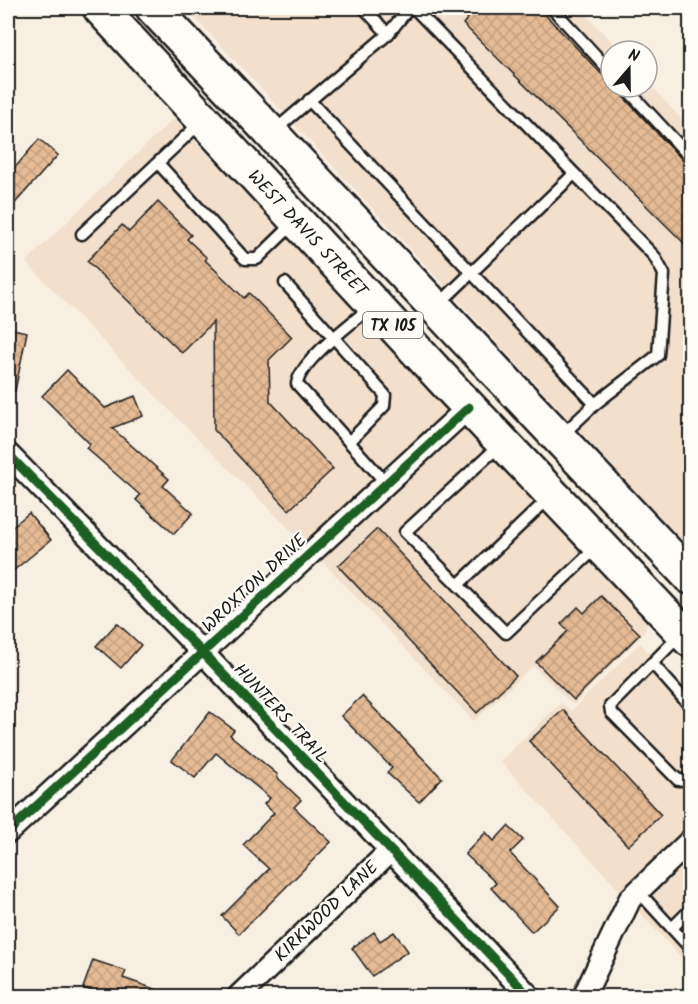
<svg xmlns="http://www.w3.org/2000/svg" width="698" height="1004" font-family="Kalam,sans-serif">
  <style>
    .built { fill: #f2dfcc }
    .building { fill: url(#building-cross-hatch); stroke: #1c1c1c; stroke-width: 1.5 }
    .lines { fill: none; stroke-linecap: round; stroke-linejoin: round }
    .lane-casing { stroke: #1c1c1c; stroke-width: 15 }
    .street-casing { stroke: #1c1c1c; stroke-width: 26 }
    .primary-casing { stroke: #1c1c1c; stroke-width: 38 }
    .lane { stroke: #fdfcf7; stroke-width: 10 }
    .street { stroke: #fdfcf7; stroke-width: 21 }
    .primary { stroke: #fdfcf7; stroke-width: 33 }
    .cycleway-casing { stroke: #fdfcf7; stroke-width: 13 }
    .cycleway { stroke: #1b5e20; stroke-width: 9 }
    .labels { text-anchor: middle; stroke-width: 4.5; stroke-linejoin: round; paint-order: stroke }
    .shield { fill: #fdfcf7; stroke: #605f5e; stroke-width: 1.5 }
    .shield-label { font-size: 16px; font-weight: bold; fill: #1c1c1c }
    .street-label { font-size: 18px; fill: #1c1c1c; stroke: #fdfcf7 }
  </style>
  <defs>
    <pattern id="building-cross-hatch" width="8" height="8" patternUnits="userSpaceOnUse" patternTransform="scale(1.5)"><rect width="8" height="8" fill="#e5bb95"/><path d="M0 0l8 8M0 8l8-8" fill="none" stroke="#c4a080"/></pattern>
  </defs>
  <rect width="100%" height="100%" fill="#f8efe3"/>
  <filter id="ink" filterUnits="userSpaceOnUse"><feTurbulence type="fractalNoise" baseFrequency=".0167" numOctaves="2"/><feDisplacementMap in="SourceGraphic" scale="12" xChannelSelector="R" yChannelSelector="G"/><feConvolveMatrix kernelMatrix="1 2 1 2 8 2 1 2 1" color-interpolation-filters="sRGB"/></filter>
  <g filter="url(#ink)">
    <!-- built -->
    <g class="built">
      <path d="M186 8H580L620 51H611V87H647V81L690 129V534L683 542Z"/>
      <path d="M174 118 648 620 644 632 573 705 533 666 474 721 322 561 183 424 26 262Z"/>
      <path d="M640 643 690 697V967L500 761 561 703 571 711Z"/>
    </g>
    <!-- building -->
    <g class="building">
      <path d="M476 8H539L611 84V87H614L690 168V249L463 24Z"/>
      <path d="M39 139 58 155 8 211V176Z"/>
      <path d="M158 202 191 235 187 239 207 258 205 260 244 298 249 293 292 337 269 360 270 401 333 469 289 510 214 430 213 322 182 353 87 261 122 225 129 232Z"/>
      <path d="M8 328 27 332 15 391 8 390Z"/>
      <path d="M67 370 105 408 135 396 143 416 112 428 169 479 163 486 193 513 174 534 136 500 140 495 86 448 90 444 42 396Z"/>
      <path d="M29 513 51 540 8 575V530Z"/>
      <path d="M377 529 516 676 477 713 338 566Z"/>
      <path d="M601 596 640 634 574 700 536 662 568 631 561 624 578 607 584 613Z"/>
      <path d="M117 623 141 645 121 668 96 646Z"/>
      <path d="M362 696 442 778 419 802 387 773 392 768 341 716Z"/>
      <path d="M563 710 661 815 628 846 529 741Z"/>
      <path d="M210 712 234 730 230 735 278 775 277 777 301 800 294 807 331 842 239 934 222 916 269 869 243 845 274 813 264 804 270 798 216 753 195 778 172 760Z"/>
      <path d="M508 826 523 840 510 853 560 906 532 932 491 888 496 883 465 854 486 832 494 841Z"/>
      <path d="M374 932 380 941 394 932 408 951 372 976 352 948Z"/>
      <path d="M93 960 126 971 123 978 169 994V996H108L83 988Z"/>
    </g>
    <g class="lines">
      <!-- lane casing -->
      <g class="lane-casing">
        <g id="lane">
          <path d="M364 8 388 34"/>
          <path d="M414 8 654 256 664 274 658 355 595 404 561 436"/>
          <path d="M552 8 611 72"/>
          <path d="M625 87 690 157"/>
          <path d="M309 100 595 404"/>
          <path d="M274 131 388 34 409 8"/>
          <path d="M158 163 245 259H257L293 224"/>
          <path d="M82 234 200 123"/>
          <path d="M285 283 385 395 384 406 349 442"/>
          <path d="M438 305 574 174"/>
          <path d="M371 307C353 322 300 361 297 384L386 483"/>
          <path d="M500 445 405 532 506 633 596 548"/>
          <path d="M458 585 550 497"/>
          <path d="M681 634 610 706 611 712 678 780H685L690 776"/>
          <path d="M652 663 690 706"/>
          <path d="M638 891 690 948"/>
          <path d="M672 928 690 910"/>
        </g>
      </g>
      <!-- street casing -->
      <g class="street-casing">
        <g id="street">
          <path d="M8 454 203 653 529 996"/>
          <path d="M8 832 469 407"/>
          <path d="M239 996 389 852"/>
          <path d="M584 996 630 899 690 841"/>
        </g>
      </g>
      <!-- primary casing -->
      <g class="primary-casing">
        <g id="primary">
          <path d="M100 8 452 389 690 640"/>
          <path d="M153 8 690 577"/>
        </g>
      </g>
      <!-- lane -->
      <use href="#lane" class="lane"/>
      <!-- street -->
      <use href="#street" class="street"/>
      <!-- primary -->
      <use href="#primary" class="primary"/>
      <!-- cycleway casing -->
      <g class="cycleway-casing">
        <g id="cycleway">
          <path d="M8 454 203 653 529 996"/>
          <path d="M8 832 469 407"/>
        </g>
      </g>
      <!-- cycleway -->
      <use href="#cycleway" class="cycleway"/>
    </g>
  </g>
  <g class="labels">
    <!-- shield labels -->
    <rect class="shield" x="363" y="312" width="60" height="26" rx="4.5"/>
    <g class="shield-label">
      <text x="393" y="331">TX 105</text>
    </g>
    <!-- street labels -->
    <g class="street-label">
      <text transform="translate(308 233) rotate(47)" y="6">WEST DAVIS STREET</text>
      <text transform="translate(254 583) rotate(-43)" y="6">WROXTON DRIVE</text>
      <text transform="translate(281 713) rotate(47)" y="6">HUNTERS TRAIL</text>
      <text transform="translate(326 911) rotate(-44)" y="6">KIRKWOOD LANE</text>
    </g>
  </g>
  <!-- margin -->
  <rect width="698" height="1004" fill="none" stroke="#fdfcf7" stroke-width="30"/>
  <rect x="15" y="15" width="668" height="974" fill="none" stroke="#1c1c1c" stroke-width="2" filter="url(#ink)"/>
  <!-- north arrow -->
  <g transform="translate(629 69) rotate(20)"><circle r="28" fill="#fdfcf7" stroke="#a3a29f" stroke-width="1.5"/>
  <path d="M0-4.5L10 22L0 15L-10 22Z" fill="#1c1c1c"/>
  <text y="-9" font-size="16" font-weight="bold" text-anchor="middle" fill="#1c1c1c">N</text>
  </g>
</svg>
